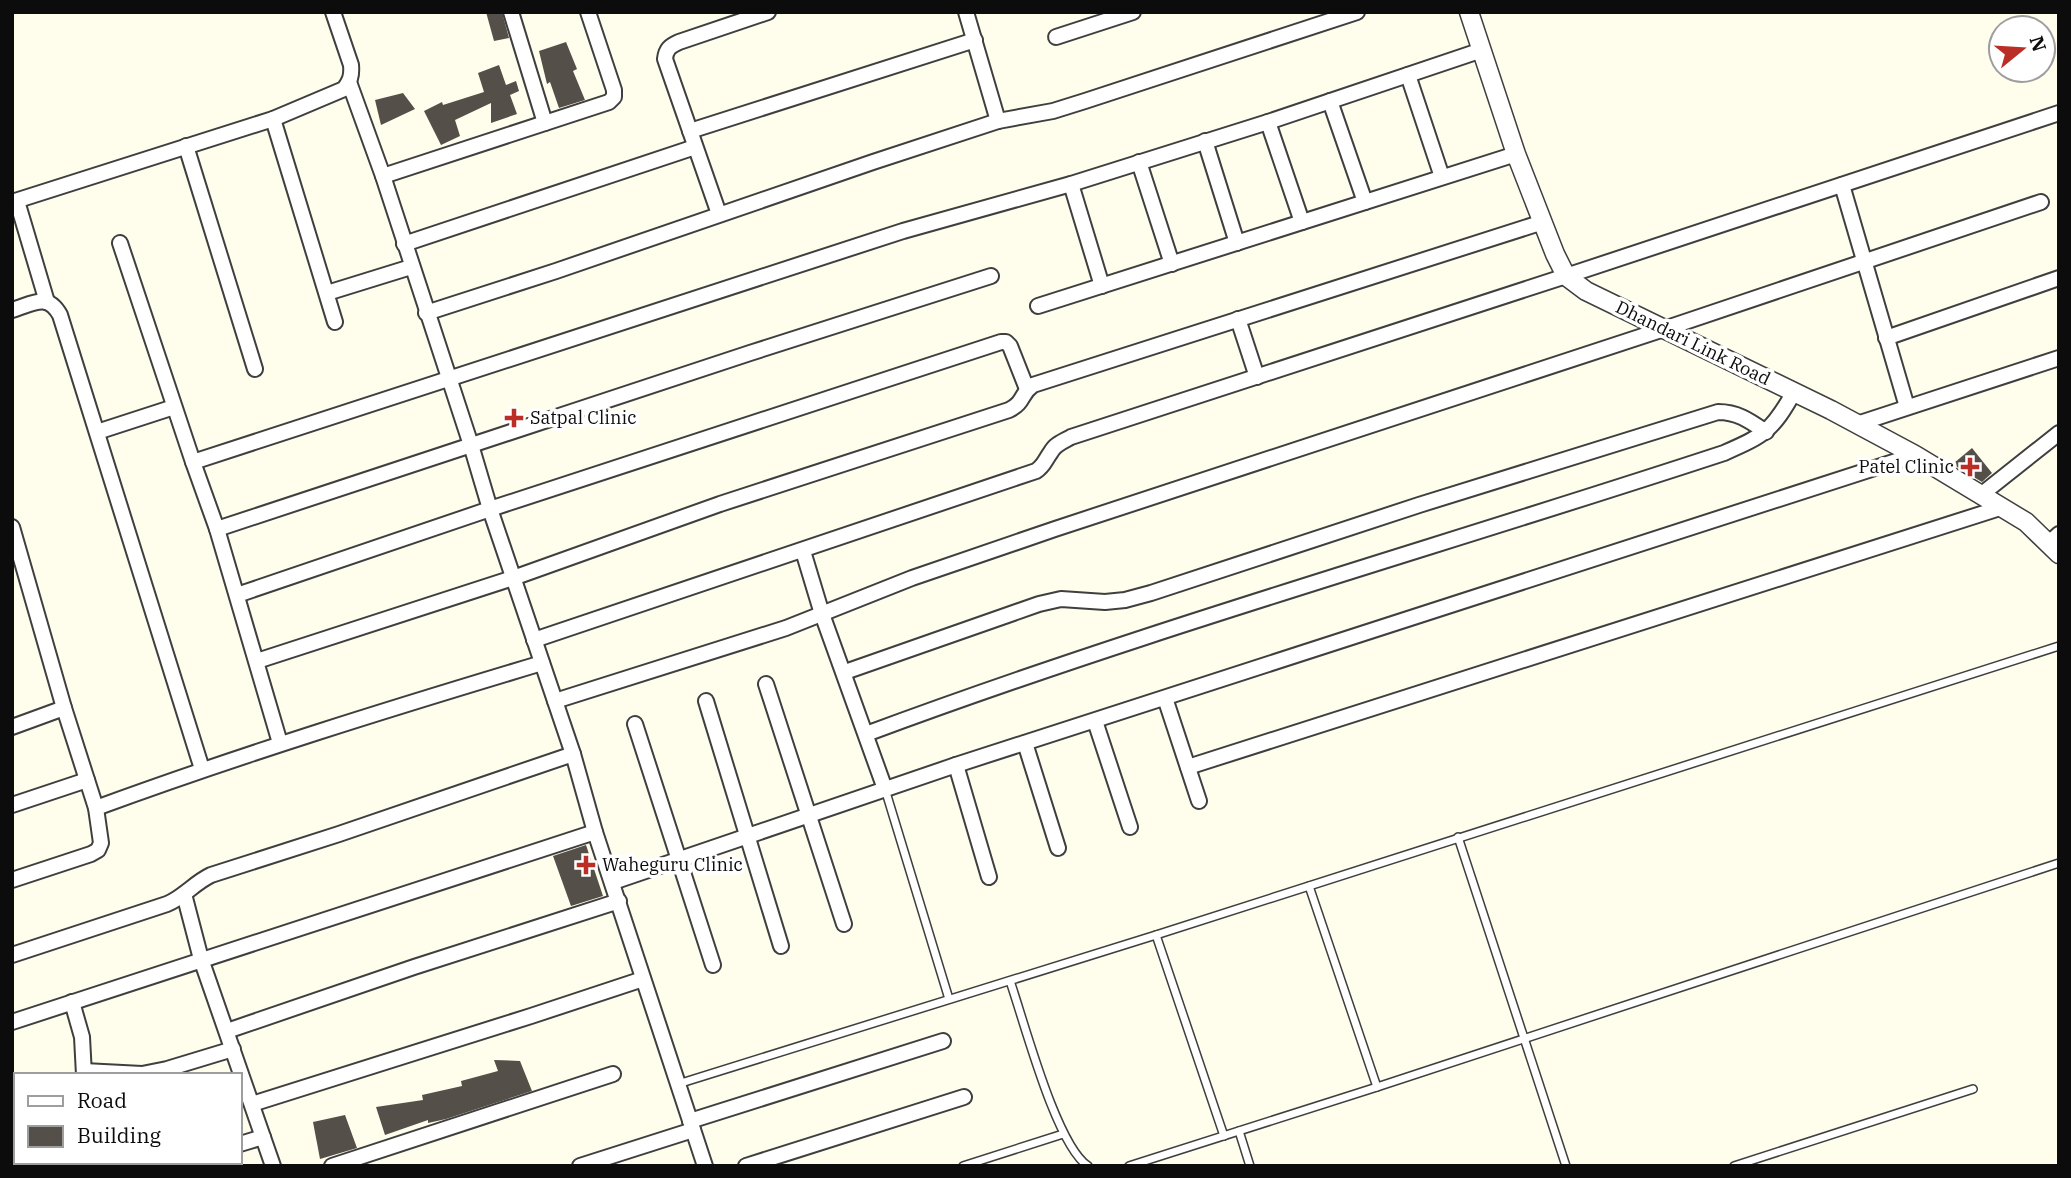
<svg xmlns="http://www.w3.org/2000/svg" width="2071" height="1178" font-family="'IBM Plex Serif',serif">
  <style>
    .building { fill: #554f49 }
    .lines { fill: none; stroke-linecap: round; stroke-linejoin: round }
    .service-casing { stroke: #3f3f3f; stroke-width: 10 }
    .minor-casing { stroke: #3f3f3f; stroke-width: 18 }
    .tertiary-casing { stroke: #3f3f3f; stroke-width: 21 }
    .service { stroke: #fff; stroke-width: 7 }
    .minor { stroke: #fff; stroke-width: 14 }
    .tertiary { stroke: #fff; stroke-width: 18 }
    .poi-dot { fill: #ba2e26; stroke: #fff; stroke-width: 2.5 }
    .labels { text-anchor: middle; stroke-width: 7; stroke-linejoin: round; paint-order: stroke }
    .street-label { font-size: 18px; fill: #0c0c0c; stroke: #fff }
    .poi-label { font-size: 18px; fill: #0c0c0c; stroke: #fff; text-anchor: start }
  </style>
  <rect width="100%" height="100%" fill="#fffdec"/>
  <!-- building -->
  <g class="building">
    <path d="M486 12H502L509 38 494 41Z"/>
    <path d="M566 42 577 69 573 71 585 100 559 108 550 82 547 84 539 51Z"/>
    <path d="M499 65 506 85 516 81 519 91 510 95 517 114 491 123V103L455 120 460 136 441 145 424 111 442 102 443 105 484 92 478 73Z"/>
    <path d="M403 93 415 109 381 125 375 100Z"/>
    <path d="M1972 448 1992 473 1982 482 1957 467 1954 463Z"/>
    <path d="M586 845 603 896 571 906 553 856Z"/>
    <path d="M494 1060 520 1061 532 1091 446 1119 428 1123V1120L385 1135 376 1107 423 1100 422 1095 462 1086 461 1081 498 1071Z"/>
    <path d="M345 1115 357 1148 320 1159 313 1122Z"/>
  </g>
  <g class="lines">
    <!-- service casing -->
    <g class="service-casing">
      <g id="service">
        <path d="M885 789 949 999"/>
        <path d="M1458 837 1566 1166"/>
        <path d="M1309 886 1377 1087"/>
        <path d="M1156 935 1224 1136"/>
        <path d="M1010 981C1024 1021 1056 1145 1088 1166"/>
        <path d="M678 1084 1156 935 2059 646"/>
        <path d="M1239 1131 1250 1166"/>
        <path d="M963 1166 1063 1134"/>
        <path d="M1129 1166 1377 1087 2059 863"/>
        <path d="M1734 1166 1973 1089"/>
      </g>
    </g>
    <!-- minor casing -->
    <g class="minor-casing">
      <g id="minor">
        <path d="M511 12 545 123"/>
        <path d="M966 12 998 121"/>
        <path d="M1056 37 1133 12"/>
        <path d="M1408 75 1442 177"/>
        <path d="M349 82 383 176 471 445 490 509 573 754 595 832 705 1166"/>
        <path d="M1330 101 1365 202"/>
        <path d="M273 119 335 322"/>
        <path d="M1268 122 1302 222"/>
        <path d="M690 131 975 40"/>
        <path d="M1205 141 1237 243"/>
        <path d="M186 146 255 369"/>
        <path d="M1139 162 1172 264"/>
        <path d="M383 176 609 102 614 97V90L588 12"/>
        <path d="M1071 184 1102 286"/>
        <path d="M1842 185 1907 407"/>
        <path d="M17 201 47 302"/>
        <path d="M12 202 273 119 344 89C350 81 352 76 351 65L333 12"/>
        <path d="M719 214 665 59C666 49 670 46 679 42L768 12"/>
        <path d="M120 243 193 462 217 529 280 743"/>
        <path d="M404 244 695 147"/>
        <path d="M327 293 411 267"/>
        <path d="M1038 306 1516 154"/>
        <path d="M12 310C33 304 47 292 60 315L202 769"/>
        <path d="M426 313 556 271 873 162 998 121 1053 111 1085 101 1357 12"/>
        <path d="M1238 319 1257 377"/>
        <path d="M1886 338 2059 278"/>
        <path d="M1857 424 2059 358"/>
        <path d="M97 432 174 407"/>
        <path d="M193 462 903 231 1071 184 1268 122 1482 50"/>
        <path d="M1982 494 2059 433"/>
        <path d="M12 527 64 708 96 808 101 843 98 850 91 854 12 880"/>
        <path d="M217 529 750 353 991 276"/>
        <path d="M2048 544 2059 534"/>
        <path d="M803 551 822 614 885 789"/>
        <path d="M237 595 490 509 1001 342H1006L1010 346 1027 389"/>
        <path d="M534 640 1036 471C1044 466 1045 460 1051 452 1055 444 1064 441 1071 437L1566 276 2059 113"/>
        <path d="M257 661 513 578 720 504 1009 410C1025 402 1020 394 1033 385L1543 222"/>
        <path d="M845 672 1039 604 1061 599 1105 602 1125 600 1151 593 1419 505 1718 412C1738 412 1750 421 1766 432"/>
        <path d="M766 684 844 924"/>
        <path d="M1165 698 1199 801"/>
        <path d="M555 701 786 628 912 578 1055 529 1664 329 2041 202"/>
        <path d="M706 701 781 946"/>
        <path d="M1095 721 1130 827"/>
        <path d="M635 724 713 965"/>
        <path d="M12 727 64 708"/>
        <path d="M866 734C1148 629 1438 547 1724 453 1765 435 1772 431 1794 392"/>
        <path d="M1025 743 1058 848"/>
        <path d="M956 765 989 877"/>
        <path d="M1188 767 2003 507"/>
        <path d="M12 805 87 780"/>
        <path d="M96 808C243 754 392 708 542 663"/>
        <path d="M613 882 956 765 1915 455"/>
        <path d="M184 894 201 959 273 1166"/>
        <path d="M12 955 167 904C184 897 194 883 211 875L339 834 573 754"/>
        <path d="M72 1002 82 1037 84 1075"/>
        <path d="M12 1022 595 832"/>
        <path d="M227 1031 414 967 619 901"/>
        <path d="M84 1071 142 1074 167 1069 233 1049"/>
        <path d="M252 1104 531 1016 643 979"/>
        <path d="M12 1108 16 1119"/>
        <path d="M690 1121 943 1041"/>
        <path d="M240 1144 263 1137"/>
        <path d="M29 1162 30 1166"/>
        <path d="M99 1162V1166"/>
        <path d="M172 1166 183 1162"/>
        <path d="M332 1166 613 1074"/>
        <path d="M580 1166 693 1130"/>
        <path d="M746 1166 964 1097"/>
      </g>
    </g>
    <!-- tertiary casing -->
    <g class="tertiary-casing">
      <path id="tertiary" d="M1469 12 1516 154 1555 254 1566 276 1586 291 1831 410 1915 455 2026 522 2059 554"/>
    </g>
    <!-- service -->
    <use href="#service" class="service"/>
    <!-- minor -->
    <use href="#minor" class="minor"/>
    <!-- tertiary -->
    <use href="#tertiary" class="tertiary"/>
  </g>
  <!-- markers -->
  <g class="poi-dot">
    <path d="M510.5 407.5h7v7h7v7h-7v7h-7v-7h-7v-7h7z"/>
    <path d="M1966.5 456.5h7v7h7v7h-7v7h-7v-7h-7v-7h7z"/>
    <path d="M582.5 854.5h7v7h7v7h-7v7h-7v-7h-7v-7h7z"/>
  </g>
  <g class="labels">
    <!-- street labels -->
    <g class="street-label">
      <text transform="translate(1693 343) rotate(26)" y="6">Dhandari Link Road</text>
    </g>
    <!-- poi labels -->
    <g class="poi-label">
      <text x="530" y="424">Satpal Clinic</text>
      <text x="1954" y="473" text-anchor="end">Patel Clinic</text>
      <text x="602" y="871">Waheguru Clinic</text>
    </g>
  </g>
  <!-- border -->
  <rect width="2071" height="1178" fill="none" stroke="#0c0c0c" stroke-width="28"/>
  <!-- legend -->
  <rect x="14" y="1073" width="228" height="91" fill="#ffffff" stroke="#9e9e9e" stroke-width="2"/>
  <rect x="28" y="1096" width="35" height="10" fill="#ffffff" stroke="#9e9e9e" stroke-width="2"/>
  <text x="77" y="1108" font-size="21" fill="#0c0c0c">Road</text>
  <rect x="28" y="1126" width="35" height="21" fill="#554f49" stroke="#9e9e9e" stroke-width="2"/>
  <text x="77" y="1143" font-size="21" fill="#0c0c0c">Building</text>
  <!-- north arrow -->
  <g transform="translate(2022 49) rotate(72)"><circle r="33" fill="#ffffff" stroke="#9e9e9e" stroke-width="2"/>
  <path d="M0-5L12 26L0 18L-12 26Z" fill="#ba2e26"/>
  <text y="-10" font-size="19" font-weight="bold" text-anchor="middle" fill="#0c0c0c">N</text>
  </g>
</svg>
